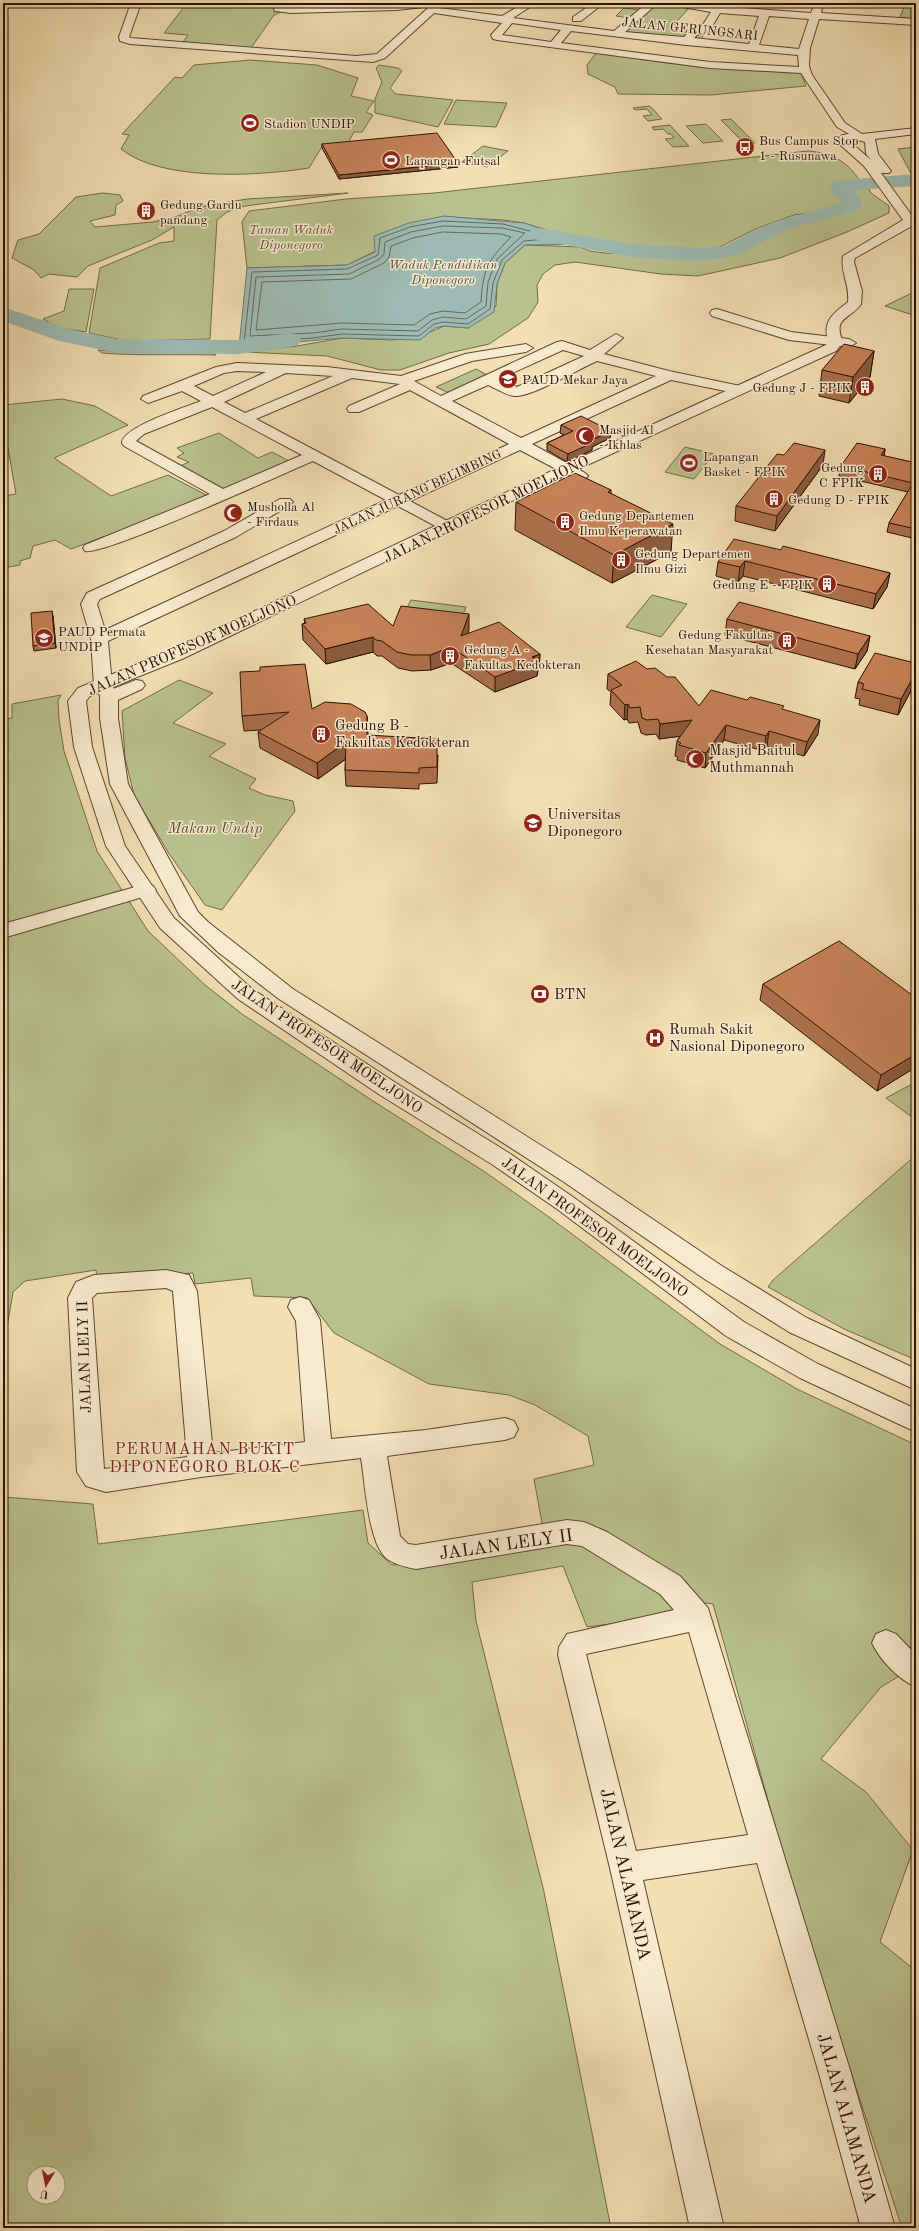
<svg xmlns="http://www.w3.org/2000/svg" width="919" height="2231" font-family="'Old Standard TT',serif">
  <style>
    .green { fill: #b9c28e; stroke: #726948; fill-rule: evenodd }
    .water { fill: #9dbbb4; stroke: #6f776d }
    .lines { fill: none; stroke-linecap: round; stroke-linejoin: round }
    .shore { stroke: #64665b; stroke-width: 1 }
    .stream { stroke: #6f776d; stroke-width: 3 }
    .river { fill: #9dbbb4; fill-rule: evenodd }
    .minor-casing { stroke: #5d442e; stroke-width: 2 }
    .tertiary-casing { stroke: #5d442e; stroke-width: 2 }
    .minor { fill: #f7eace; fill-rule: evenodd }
    .tertiary { fill: #f7eace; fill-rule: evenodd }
    .wall { fill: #ac704c; stroke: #2b1002 }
    .shaded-wall { fill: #8c5b3e; stroke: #2b1002 }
    .building { fill: #c88258; stroke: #2b1002 }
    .labels { text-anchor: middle; stroke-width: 3; stroke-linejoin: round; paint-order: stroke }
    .far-street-label { font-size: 13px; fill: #2b1002; stroke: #f7eace }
    .far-poi-label { font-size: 13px; fill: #2b1002; stroke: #f7eace; text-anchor: start }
    .far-park-label { font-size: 13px; font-style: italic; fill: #5d4e33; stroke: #f7eace }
    .far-water-label { font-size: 13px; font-style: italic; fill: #534c40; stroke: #f7eace }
    .street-label { font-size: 15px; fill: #2b1002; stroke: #f7eace }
    .poi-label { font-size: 15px; fill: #2b1002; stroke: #f7eace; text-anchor: start }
    .park-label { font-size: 15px; font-style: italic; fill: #5d4e33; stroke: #f7eace }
    .neighbourhood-label { font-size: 16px; letter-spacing: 1px; fill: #7a1f14; stroke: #f7eace }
    .near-street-label { font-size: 18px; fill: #2b1002; stroke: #f7eace }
  </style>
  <rect width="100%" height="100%" fill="#f2dfb3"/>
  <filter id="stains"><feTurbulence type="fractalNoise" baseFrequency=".005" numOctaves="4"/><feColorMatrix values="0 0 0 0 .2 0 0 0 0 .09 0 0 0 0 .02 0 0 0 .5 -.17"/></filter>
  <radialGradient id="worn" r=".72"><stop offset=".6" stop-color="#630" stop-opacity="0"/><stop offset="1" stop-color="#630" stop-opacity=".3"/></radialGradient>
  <!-- green -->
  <g class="green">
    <path d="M187 3H290L287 9 274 15 251 48 183 42 188 35 164 33Z"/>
    <path d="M657 4 689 8 670 29 705 34 698 42 623 32 636 19 616 16 624 8 649 11Z"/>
    <path d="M904 7 916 8V19L900 17Z"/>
    <path d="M596 53 698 67 801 72 806 86 711 95 618 94 615 87 588 74 587 65Z"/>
    <path d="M250 60 317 65 358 78 351 96 374 101 366 112 373 115 362 132H354L347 145H323L309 168C258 176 162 182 121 149L129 135 122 134 175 77 182 78 194 65Z"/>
    <path d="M379 65 398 68 402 71 390 88 396 94 453 100 438 127 375 113V99L382 82 376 68Z"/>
    <path d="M456 100 507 103 496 127 444 124Z"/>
    <path d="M650 106 661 118 662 119 648 121 643 116 652 115 647 109 635 110 633 108Z"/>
    <path d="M731 119 755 143 745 144 721 120Z"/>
    <path d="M706 124 723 141 703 143 686 126Z"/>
    <path d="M670 125 689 146 673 147 665 139 674 138 671 134H668L663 129 654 130 652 127Z"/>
    <path d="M483 146 508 151 487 167 462 162Z"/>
    <path d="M916 147V183L898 149Z"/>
    <path d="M808 151C832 153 847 161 860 181L833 183 836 192 845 199 836 209 794 215 755 229 716 249 699 251 644 248 605 243 596 239H575L524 223 503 220 445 217 347 265 247 268 242 222 249 211 346 199 434 193Z"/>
    <path d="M867 186 871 193 889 206V213L847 232 780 258 698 276 661 274 575 262 555 265 543 274 537 285 538 302 528 318 489 344 449 353 400 370H381L327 356 225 351V349L262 350 297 346 342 338 393 340 428 333 444 326 468 328 496 306 497 284 505 263 525 245 580 247 590 251 604 253 692 256 733 255 770 234 820 218 840 214 854 208V196L846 188Z"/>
    <path d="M103 193 120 195 123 201 116 205 115 215 90 221 95 227 153 222 178 216 199 207 247 199 348 193 245 206 227 212 217 220 210 339 127 341 89 333 100 268 159 243 174 241V227L152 240 88 266 77 277 49 274 41 278 34 270 12 258 18 240 39 234 76 197Z"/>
    <path d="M69 289H94L86 332 59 328 43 319 64 311Z"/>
    <path d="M916 291V316L885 306Z"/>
    <path d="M98 350 124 352 206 350 216 355C178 354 140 356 102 353Z"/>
    <path d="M476 369 489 376 449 393 436 387Z"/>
    <path d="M62 399 95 406 128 425 54 458 111 496 168 475 210 497 71 549 55 540 33 546 30 558 20 561V565L3 568V496L16 494 8 448 3 449V405Z"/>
    <path d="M219 433 258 458 272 452 289 461 227 490 218 489 180 466 189 462 177 457 184 453 177 448Z"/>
    <path d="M685 447 714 454 694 479 665 472Z"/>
    <path d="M652 595 687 604 661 637 626 627Z"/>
    <path d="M411 600 466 607 459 625 402 617Z"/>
    <path d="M179 680 213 693 173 723 226 744 209 756 256 779 249 788 265 795 293 801 295 811 222 910 205 905 168 852 134 795 125 758 122 711Z"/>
    <path d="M61 695 58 701 59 720 64 751 97 851 148 931 205 985 242 1014 373 1101 485 1172 549 1217 720 1344 797 1389 916 1445V1678L901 1675 881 1687 821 1759 866 1792 913 1850 880 1942 916 1971V2228H902L804 1929 713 1604 699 1602 671 1616 587 1627 563 1566 472 1582 476 1621 544 1892 611 2228H3V1497L93 1504 98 1544 363 1510 368 1543 392 1565 546 1545 534 1479 594 1465 588 1436 535 1405 509 1395 429 1384 334 1333 307 1298 254 1296 251 1278 195 1284 193 1273 97 1280 96 1270 25 1281 13 1292 3 1351V719L12 718V704ZM34 2173H58V2197H34Z"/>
    <path d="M916 1082V1120L886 1098Z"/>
    <path d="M916 1155V1360L844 1329 768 1287 773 1280Z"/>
  </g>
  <!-- water -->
  <path class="water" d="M444 216 524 223 588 244 525 245 505 263 497 284 494 312 468 328 444 326 435 328 420 340 342 338 239 347 247 268 347 265 375 252 374 236 409 223Z"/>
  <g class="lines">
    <!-- shore -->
    <g class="shore">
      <path d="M443 221 503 224 556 238 524 241 502 260 493 283 490 309 468 324 443 322 434 324 419 336 342 334 313 338 244 342 252 272 347 269 378 255 380 238 410 227Z"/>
      <path d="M443 226 502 228 525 233 497 259 488 282 486 306 466 319 443 317 432 320 418 331 342 329 313 333 250 336 256 277 349 274 380 259 384 254 385 242 411 232Z"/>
      <path d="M443 232 501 234 511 237C488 260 483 269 481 302L465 313 443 311 430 314 414 325 342 323 256 330 262 282 351 279 384 263 389 257 391 246 413 238Z"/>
    </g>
    <!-- stream -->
    <path class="stream" d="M3 10 16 3"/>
    <!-- river -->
    <g class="river">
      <path d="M916 174V186L853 190 861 198V206L858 210 794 228 771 238 738 255 703 261 632 257 538 240 531 238 528 234 531 230 538 228 632 244 703 248 725 246 756 229 780 220 841 203V200L834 195 830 185 833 181Z"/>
      <path d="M3 307 72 330 117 339 239 340 290 333 298 335 301 340 298 345 290 347 239 354 117 353 59 341 3 321Z"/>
    </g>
    <!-- minor casing -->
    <g class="minor-casing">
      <g id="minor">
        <path d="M131 3H141L129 37 131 38 356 56 377 54 428 8 432 7 502 16 524 3H536L513 18 614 31 647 3H658L625 32 684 37 689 31 702 26 711 12 677 6 672 3 811 13 815 3H823L821 13 916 19V25L819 19 810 48 809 66 812 75 845 123 862 134 864 136 862 138 858 139 837 127 801 73 710 68 497 40 493 39 491 35 502 23 434 13 385 58 373 62 130 44 120 41 119 37ZM720 13 759 16 749 44 694 38 697 35 710 30ZM769 16 809 19 799 49 759 45ZM512 23 561 30 551 42 502 35ZM571 31 686 45 798 55 799 67 710 62 561 43Z"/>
        <path d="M276 3H286L285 7H291L437 3 432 6 397 10 291 13 275 11 274 9Z"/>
        <path d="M593 3H604L581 21H573V17Z"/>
        <path d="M717 309 791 332 849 339 856 343 849 347 789 340 712 316 710 313 712 310Z"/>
        <path d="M616 334 623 338 604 354 669 371 745 387 747 390 740 394 671 380 532 444 585 473 588 476 585 479H575L520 450 410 501 451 523 454 526 451 529H441L398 506 108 641 112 685 118 697 115 701H103L94 685 91 639 81 604 87 593 224 531 280 499H290L293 502 290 505 236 537 100 599 97 604 105 630 386 500 313 461C282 474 104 556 85 551L83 548 85 545 210 494 124 446 122 443C122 427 186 407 201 401L182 391 148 403 141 399 143 396 216 367 237 363 327 367 401 376 465 354 526 344 533 348 526 352 472 361 414 381 441 396 557 342 562 341 590 350ZM563 350 584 356 517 387 499 379ZM597 361 656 376 521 438 452 401 488 385C496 388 508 397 517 396 535 395 579 369 597 361ZM237 371 266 372 213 396 194 386 224 373ZM286 373 333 376 245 413 224 402ZM352 378 400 384 349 406 347 409 349 412H359L410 390 509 444 399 495 256 419ZM212 407 302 455 223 489 136 441 144 434Z"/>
        <path d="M146 884 153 886 156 890 153 894 3 938V924Z"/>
        <path d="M166 1270 189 1275 197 1291 213 1453 305 1442 296 1321 288 1307 291 1300 300 1297 309 1300 320 1320 331 1439 426 1430 505 1418 514 1421 518 1429 514 1437 505 1440 387 1456 400 1536 408 1544 416 1545 567 1520 584 1522 607 1532 680 1576 708 1608 850 2070 895 2228H861L818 2070 757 1863 643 1880 724 2228H690L610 1868 558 1655 559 1647 567 1634 674 1610 660 1594 582 1546 567 1544 416 1569C406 1567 392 1564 385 1557 368 1540 365 1482 361 1458L201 1477 106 1492 86 1486 77 1472 68 1298 76 1282 94 1275ZM166 1288 173 1291 187 1457 104 1469 92 1298 97 1293ZM689 1632 748 1835 636 1851 586 1654Z"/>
        <path d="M886 1630 896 1634 916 1655V1687C899 1680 880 1660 872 1643L876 1634Z"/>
      </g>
    </g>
    <!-- tertiary casing -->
    <g class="tertiary-casing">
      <g id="tertiary">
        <path d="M916 128V134L875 139 878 154 891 171 889 173H881L915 220 912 226 855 258 854 262 862 291 861 304C850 320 832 317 843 342L836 351 572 472 182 659 90 696 86 701 92 747 125 846 174 918 252 989 396 1083 509 1153 573 1197 744 1322 818 1364 916 1409V1432L800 1378 726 1336 557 1209 493 1165 380 1095 238 999 160 928 106 846 74 747 68 701 78 688 170 651 562 466 826 345 829 342C821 323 833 313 848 302 850 285 840 272 843 256L903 220 864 166 836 141 840 136 851 133 862 134ZM855 139 865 142 866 154 871 160 849 141Z"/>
        <path d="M136 680 142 681 145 685 142 689 118 700V718L128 784 198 912 208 922 293 989 580 1170 722 1266 807 1318 916 1369V1390L789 1332 706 1280 564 1182 279 999 218 952 180 916 110 784 100 718V697L103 693Z"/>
      </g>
    </g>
    <!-- minor -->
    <use href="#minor" class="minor"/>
    <!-- tertiary -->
    <use href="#tertiary" class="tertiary"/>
  </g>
  <!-- wall -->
  <g class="wall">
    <path d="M322 144 458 167 339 179 322 148Z"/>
    <path d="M874 351 870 377 849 403 819 396 822 370Z"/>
    <path d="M561 425 611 431 610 438 592 447V450L567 462 547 450V443L564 435 560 433Z"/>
    <path d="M885 449 884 456 916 463V539L887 532 889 523 908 492 839 476 841 466Z"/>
    <path d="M823 465 775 531 735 521 736 506Z"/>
    <path d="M611 490V493L671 552 612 583 515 530 516 502Z"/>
    <path d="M781 550 890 573 887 587 873 609 743 576 738 582 716 576 718 562Z"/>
    <path d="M53 616 56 648 34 651 33 646Z"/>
    <path d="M304 619 393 626 469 630 467 634 540 654 539 669 538 670 537 676 495 692 451 663 431 670 412 671 398 668 382 656H377L373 652 326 664 303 640 302 624 305 623Z"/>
    <path d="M727 619 870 636 867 651 855 669 725 635Z"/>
    <path d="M915 663 914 670 916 671V673L913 687 898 715 859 705 860 699 855 698 858 682Z"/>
    <path d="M608 674 699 706 784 710 818 734 804 756 767 746 764 751 724 740 705 768 677 760 678 757 675 756 677 741 680 736 659 739 656 734 646 735 641 733 638 722 629 723 627 719 624 720 610 705 611 692 607 689Z"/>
    <path d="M312 709 368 735 438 755 437 783 419 784V789L346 786 345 770 346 759 318 779 260 748 258 732 261 730 244 731 242 716Z"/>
    <path d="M763 984 916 998V1067L877 1091 760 1000Z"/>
  </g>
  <!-- shaded-wall -->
  <g class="shaded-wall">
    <path d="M458 163V167L339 179V175Z"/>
    <path d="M874 351 870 377 849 403 853 377Z"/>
    <path d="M611 431 610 438 592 447V450L567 462 568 454 589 441Z"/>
    <path d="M885 449 884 459 881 455Z"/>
    <path d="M825 450 823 465 775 531 777 516Z"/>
    <path d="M673 524 671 552 612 583 614 555Z"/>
    <path d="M745 561 743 576 738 582 740 567Z"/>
    <path d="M890 573 887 587 873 609 876 594Z"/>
    <path d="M52 611 53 616 56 648 55 643Z"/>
    <path d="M469 614V630L461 652V636Z"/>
    <path d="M870 636 867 651 855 669 858 654Z"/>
    <path d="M373 637V652L326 664 325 649Z"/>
    <path d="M451 647V663L431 670 430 655Z"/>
    <path d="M540 654 539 669 538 670 537 676 495 692V677Z"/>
    <path d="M915 663 912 679V670Z"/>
    <path d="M916 672 913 687 898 715 901 699Z"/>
    <path d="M628 704 627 719 624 720 625 705Z"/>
    <path d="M367 716 368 732 367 751Z"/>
    <path d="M692 720 690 735 659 739 660 724Z"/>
    <path d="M820 720 818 734 804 756 807 742Z"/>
    <path d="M726 725 724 740 705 768 706 753Z"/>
    <path d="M769 731 767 746 764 751 766 736Z"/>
    <path d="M346 742 347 758 318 779 317 763Z"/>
    <path d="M916 1054V1067L877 1091 881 1075Z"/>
  </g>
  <!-- building -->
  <g class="building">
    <path d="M437 133 458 163 339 175 322 144Z"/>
    <path d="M844 344 874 351 853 377 822 370Z"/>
    <path d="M581 416 611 431 589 441 592 443 568 454 547 443 573 431 561 425Z"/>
    <path d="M794 443 825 450 777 516 736 506 777 454 784 455Z"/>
    <path d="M857 443 885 449 881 455 916 463V529L889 523 913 483 841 466Z"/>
    <path d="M575 473 611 490 608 492 673 524 614 555 516 502Z"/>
    <path d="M734 539 781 550 783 546 890 573 876 594 745 561 740 567 718 562Z"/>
    <path d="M739 602 870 636 858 654 727 619Z"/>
    <path d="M368 604 393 626 401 606 469 614 461 636 499 622 540 654 532 657 538 661 495 677 451 647 430 655H411L397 652 382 641 376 640 373 637 325 649 302 624 306 623 304 619Z"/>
    <path d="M52 611 55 643 33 646 31 613Z"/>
    <path d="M875 653 915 663 912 670 916 671V672L901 699 862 689 864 684 858 682Z"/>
    <path d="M636 661 647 669 655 668 667 677H675L699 706 711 690 747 700 750 697 784 706 782 709 820 720 807 742 769 731 766 736 726 725 706 753 679 745 681 743 677 741 692 720 660 724 658 719 647 720 642 718 640 707 630 708 628 704 625 705 611 690 622 685 608 674Z"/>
    <path d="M305 664 312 709 325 702 351 704 365 712 367 716V735L437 739V767L419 768V773L345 770 346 742 317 763 258 732 289 712 242 716 240 672 260 671V667Z"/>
    <path d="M839 941 916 998V1054L881 1075 763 984Z"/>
  </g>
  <!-- icons -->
  <defs>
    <g id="stadium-disc" transform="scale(1)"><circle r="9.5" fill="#8f2418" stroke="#f7eace"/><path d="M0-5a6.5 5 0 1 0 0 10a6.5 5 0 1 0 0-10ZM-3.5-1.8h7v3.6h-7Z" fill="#fff"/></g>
    <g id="bus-disc" transform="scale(1)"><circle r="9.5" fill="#8f2418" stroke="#f7eace"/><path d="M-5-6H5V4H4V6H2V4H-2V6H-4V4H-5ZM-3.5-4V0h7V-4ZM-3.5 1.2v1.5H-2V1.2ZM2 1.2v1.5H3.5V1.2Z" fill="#fff"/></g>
    <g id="building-disc" transform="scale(1)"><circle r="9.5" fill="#8f2418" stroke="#f7eace"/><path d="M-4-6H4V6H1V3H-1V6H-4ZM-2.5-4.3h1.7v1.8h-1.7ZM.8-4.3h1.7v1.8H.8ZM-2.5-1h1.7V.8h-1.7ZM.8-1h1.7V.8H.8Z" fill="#fff"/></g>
    <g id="school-disc" transform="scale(1)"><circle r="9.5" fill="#8f2418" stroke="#f7eace"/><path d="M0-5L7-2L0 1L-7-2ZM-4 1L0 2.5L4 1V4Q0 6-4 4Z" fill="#fff"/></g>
    <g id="mosque-disc" transform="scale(1)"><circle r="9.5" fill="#8f2418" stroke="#f7eace"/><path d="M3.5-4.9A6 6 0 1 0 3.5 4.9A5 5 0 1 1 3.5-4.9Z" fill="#fff"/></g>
    <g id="university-disc" transform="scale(1)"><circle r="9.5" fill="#8f2418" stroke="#f7eace"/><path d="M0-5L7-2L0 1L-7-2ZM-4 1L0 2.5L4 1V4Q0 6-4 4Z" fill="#fff"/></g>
    <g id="bank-disc" transform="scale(1)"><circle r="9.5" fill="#8f2418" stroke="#f7eace"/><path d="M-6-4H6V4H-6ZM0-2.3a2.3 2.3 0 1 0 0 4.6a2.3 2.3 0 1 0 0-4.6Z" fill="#fff"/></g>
    <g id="hospital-disc" transform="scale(1)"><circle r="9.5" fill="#8f2418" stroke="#f7eace"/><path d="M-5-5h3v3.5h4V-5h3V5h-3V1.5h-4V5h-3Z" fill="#fff"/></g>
  </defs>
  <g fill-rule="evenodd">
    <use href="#stadium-disc" x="250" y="123"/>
    <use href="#bus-disc" x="745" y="147"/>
    <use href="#stadium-disc" x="391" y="160"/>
    <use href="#building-disc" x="146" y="211"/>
    <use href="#school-disc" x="508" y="379"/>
    <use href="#building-disc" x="865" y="387"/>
    <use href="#mosque-disc" x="585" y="436"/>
    <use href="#stadium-disc" x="689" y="463"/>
    <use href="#building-disc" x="878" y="474"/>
    <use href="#building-disc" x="774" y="499"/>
    <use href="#mosque-disc" x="233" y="513"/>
    <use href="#building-disc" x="565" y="522"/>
    <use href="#building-disc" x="621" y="560"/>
    <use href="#building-disc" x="827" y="584"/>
    <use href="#school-disc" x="44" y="638"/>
    <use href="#building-disc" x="787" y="641"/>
    <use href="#building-disc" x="450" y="656"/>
    <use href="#building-disc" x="321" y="734"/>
    <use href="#mosque-disc" x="695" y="759"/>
    <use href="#university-disc" x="533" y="823"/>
    <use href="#bank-disc" x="540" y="994"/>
    <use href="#hospital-disc" x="655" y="1038"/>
  </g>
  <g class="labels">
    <!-- far-street labels -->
    <g class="far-street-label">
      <text transform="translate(690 28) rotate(6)" y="5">JALAN GERUNGSARI</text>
      <text transform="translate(417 491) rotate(-25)" y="5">JALAN JURANG BELIMBING</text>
    </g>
    <!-- far-poi labels -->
    <g class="far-poi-label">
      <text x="264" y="128">Stadion UNDIP</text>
      <text x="759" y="145">Bus Campus Stop<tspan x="759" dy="15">1 - Rusunawa</tspan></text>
      <text x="405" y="165">Lapangan Futsal</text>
      <text x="160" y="209">Gedung Gardu<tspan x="160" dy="15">pandang</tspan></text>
      <text x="522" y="384">PAUD Mekar Jaya</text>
      <text x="851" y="392" text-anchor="end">Gedung J - FPIK</text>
      <text x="599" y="434">Masjid Al<tspan x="599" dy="15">- Ikhlas</tspan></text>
      <text x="703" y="461">Lapangan<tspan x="703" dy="15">Basket - FPIK</tspan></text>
      <text x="864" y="472" text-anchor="end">Gedung<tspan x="864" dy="15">C FPIK</tspan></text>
      <text x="788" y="504">Gedung D - FPIK</text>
      <text x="247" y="511">Musholla Al<tspan x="247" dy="15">- Firdaus</tspan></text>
      <text x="579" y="520">Gedung Departemen<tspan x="579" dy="15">Ilmu Keperawatan</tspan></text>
      <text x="635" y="558">Gedung Departemen<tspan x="635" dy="15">Ilmu Gizi</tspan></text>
      <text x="813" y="589" text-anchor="end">Gedung E - FPIK</text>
      <text x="58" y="636">PAUD Permata<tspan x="58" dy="15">UNDIP</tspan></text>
      <text x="773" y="639" text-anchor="end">Gedung Fakultas<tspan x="773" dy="15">Kesehatan Masyarakat</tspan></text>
      <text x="464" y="654">Gedung A -<tspan x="464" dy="15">Fakultas Kedokteran</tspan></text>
    </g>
    <!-- far-park labels -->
    <g class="far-park-label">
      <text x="291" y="234">Taman Waduk<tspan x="291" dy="15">Diponegoro</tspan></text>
    </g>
    <!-- far-water labels -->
    <g class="far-water-label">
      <text x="443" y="269">Waduk Pendidikan<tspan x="443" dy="15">Diponegoro</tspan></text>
    </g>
    <!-- street labels -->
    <g class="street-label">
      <text transform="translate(486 509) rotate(-26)" y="5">JALAN PROFESOR MOELJONO</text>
      <text transform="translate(192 645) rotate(-24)" y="5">JALAN PROFESOR MOELJONO</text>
      <text transform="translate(327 1046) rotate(34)" y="5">JALAN PROFESOR MOELJONO</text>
      <text transform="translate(595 1227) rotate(36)" y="5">JALAN PROFESOR MOELJONO</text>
      <text transform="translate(84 1357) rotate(-92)" y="5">JALAN LELY II</text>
    </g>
    <!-- poi labels -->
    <g class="poi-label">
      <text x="335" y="730">Gedung B -<tspan x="335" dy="17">Fakultas Kedokteran</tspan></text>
      <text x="709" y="755">Masjid Baitul<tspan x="709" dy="17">Muthmannah</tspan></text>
      <text x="547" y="819">Universitas<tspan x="547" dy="17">Diponegoro</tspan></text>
      <text x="554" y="999">BTN</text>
      <text x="669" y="1034">Rumah Sakit<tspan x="669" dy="17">Nasional Diponegoro</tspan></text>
    </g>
    <!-- park labels -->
    <g class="park-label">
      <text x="215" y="833">Makam Undip</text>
    </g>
    <!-- neighbourhood labels -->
    <g class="neighbourhood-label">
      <text x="205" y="1454">PERUMAHAN BUKIT<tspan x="205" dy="18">DIPONEGORO BLOK C</tspan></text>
    </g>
    <!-- near-street labels -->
    <g class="near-street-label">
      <text transform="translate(506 1544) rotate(-8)" y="6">JALAN LELY II</text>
      <text transform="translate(626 1874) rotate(77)" y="6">JALAN ALAMANDA</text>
      <text transform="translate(847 2118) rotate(74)" y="6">JALAN ALAMANDA</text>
    </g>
  </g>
  <!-- margin -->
  <rect width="919" height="2231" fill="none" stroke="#f2dfb3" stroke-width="16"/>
  <rect x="4" y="4" width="911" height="2223" fill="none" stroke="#2b1002" stroke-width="2"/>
  <rect x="8" y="8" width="903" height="2215" fill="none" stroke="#2b1002"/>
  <!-- north arrow -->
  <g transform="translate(46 2185) rotate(190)"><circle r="19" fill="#f7eace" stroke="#a5937c"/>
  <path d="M0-3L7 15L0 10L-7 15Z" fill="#8f2418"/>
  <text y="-6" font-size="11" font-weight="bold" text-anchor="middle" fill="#2b1002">U</text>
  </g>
  <rect width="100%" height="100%" filter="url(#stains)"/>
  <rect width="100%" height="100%" fill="url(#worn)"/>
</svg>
